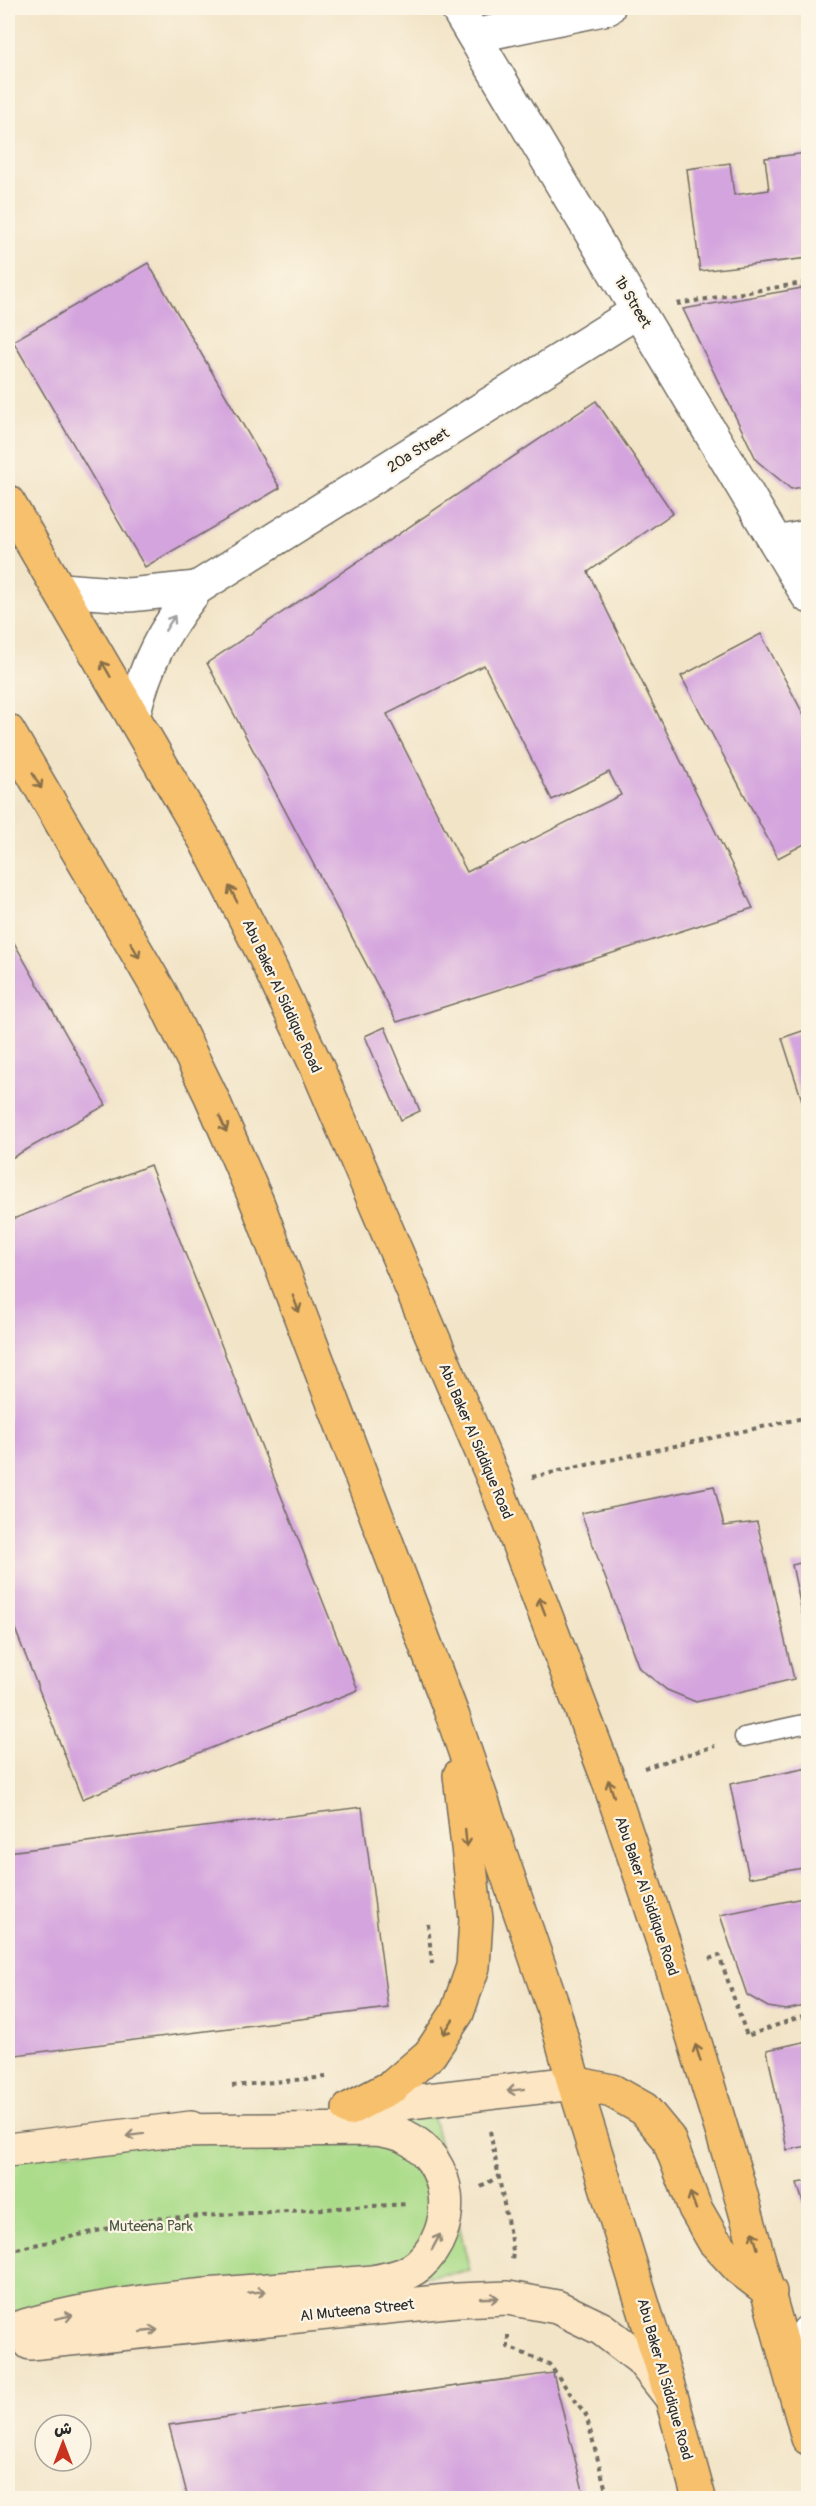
<svg xmlns="http://www.w3.org/2000/svg" width="816" height="2506" font-family="Pangolin,'Playpen Sans Arabic',sans-serif">
  <style>
    .green { fill: #abdc8a; stroke: #6b845a; stroke-width: 1.5 }
    .building { fill: #d4a4de; fill-rule: evenodd }
    .lines { fill: none; stroke-linecap: round; stroke-linejoin: round }
    .lane-casing { stroke: #716c62; stroke-width: 21 }
    .street-casing { stroke: #716c62; stroke-width: 36 }
    .secondary-casing { stroke: #716c62; stroke-width: 36 }
    .primary-casing { stroke: #716c62; stroke-width: 36 }
    .path { stroke: #716c62; stroke-width: 4; stroke-dasharray: 4.5 4.5; stroke-linecap: butt }
    .lane { stroke: #fff; stroke-width: 18 }
    .street { stroke: #fff; stroke-width: 33 }
    .secondary { stroke: #fce6c4; stroke-width: 33 }
    .primary { stroke: #f7c06c; stroke-width: 33 }
    .oneway { stroke: #a0a0a0 }
    .oneway2 { stroke: #876e48 }
    .oneway3 { stroke: #948878 }
    .labels { text-anchor: middle; stroke-width: 4.5; stroke-linejoin: round; paint-order: stroke }
    .street-label { font-size: 15px; fill: #2b2b2b; stroke: #fcf5e5 }
    .park-label { font-size: 15px; fill: #4b5743; stroke: #fcf5e5 }
  </style>
  <rect width="100%" height="100%" fill="#fcf5e5"/>
  <filter id="ink" filterUnits="userSpaceOnUse"><feTurbulence type="fractalNoise" baseFrequency=".0167" numOctaves="2"/><feDisplacementMap in="SourceGraphic" scale="12" xChannelSelector="R" yChannelSelector="G"/><feConvolveMatrix kernelMatrix="1 2 1 2 8 2 1 2 1" color-interpolation-filters="sRGB"/></filter>
  <filter id="wash" filterUnits="userSpaceOnUse"><feTurbulence type="fractalNoise" baseFrequency=".008" numOctaves="4" result="noise"/><feDisplacementMap in="SourceGraphic" scale="24" xChannelSelector="R" yChannelSelector="G"/><feGaussianBlur stdDeviation="1.35" result="paint"/><feColorMatrix in="noise" values="0 0 0 0 0 0 0 0 0 0 0 0 0 0 0 0 0 1.4 0 .05"/><feComposite in="paint" operator="in"/></filter>
  <g filter="url(#wash)">
    <rect width="100%" height="100%" fill="#f2e4c7"/>
    <!-- green -->
    <path class="green" d="M431 2109 470 2271 8 2327V2160Z"/>
    <g id="blocks">
      <!-- building -->
      <g class="building">
        <path d="M808 153V258L700 271 687 169 730 163 734 195 769 190 765 158Z"/>
        <path d="M148 263 280 488 145 567 13 341Z"/>
        <path d="M808 287V486L791 489 757 461 683 309Z"/>
        <path d="M596 401 673 513 588 572 753 908 397 1022 207 663ZM484 665 552 800 609 772 621 795 467 872 387 714Z"/>
        <path d="M761 634 808 723V842L778 858 681 676Z"/>
        <path d="M8 932 106 1105 8 1160Z"/>
        <path d="M385 1027 420 1111 401 1120 365 1036Z"/>
        <path d="M808 1029V1119L782 1038Z"/>
        <path d="M150 1165 358 1690 82 1799 8 1611V1221Z"/>
        <path d="M714 1486 724 1526 757 1522 794 1679 696 1702 667 1690 639 1668 581 1513Z"/>
        <path d="M808 1561V1636H807L792 1565Z"/>
        <path d="M808 1768V1867L749 1878 730 1784Z"/>
        <path d="M362 1807 388 2008 8 2056V1852Z"/>
        <path d="M808 1897V2005L786 2010 768 2007 747 1995 720 1915Z"/>
        <path d="M808 2041V2146L787 2150 767 2050Z"/>
        <path d="M808 2181V2218L797 2183Z"/>
        <path d="M553 2373 585 2498H188L169 2425Z"/>
      </g>
    </g>
  </g>
  <g filter="url(#ink)">
    <use href="#blocks" fill-opacity="0" stroke="#716c62" stroke-width="1.5"/>
    <g class="lines">
      <!-- lane casing -->
      <g class="lane-casing">
        <path id="lane" d="M744 1737 808 1723"/>
      </g>
      <!-- street casing -->
      <g class="street-casing">
        <g id="street">
          <path d="M457 8 808 596"/>
          <path d="M474 36 608 8"/>
          <path d="M777 543 808 537"/>
          <path d="M61 590 129 595 197 588"/>
          <path d="M133 716C146 662 163 631 197 588L638 311"/>
          <path d="M794 2385 803 2341 808 2332"/>
        </g>
      </g>
      <!-- secondary casing -->
      <g class="secondary-casing">
        <g id="secondary">
          <path d="M350 2109 574 2083"/>
          <path d="M8 2150 191 2128"/>
          <path d="M8 2331C124 2294 251 2293 372 2282 389 2279 406 2276 419 2265 459 2229 454 2160 404 2136 397 2132 386 2131 377 2129L169 2131"/>
          <path d="M30 2343 457 2300 508 2298 557 2307 602 2329 641 2359 671 2397"/>
        </g>
      </g>
      <!-- primary casing -->
      <g class="primary-casing">
        <g id="primary">
          <path d="M8 502 205 840 263 953 317 1067 496 1485 608 1779 673 1971 736 2177 808 2438"/>
          <path d="M8 731 160 992 211 1096 257 1202 453 1717 552 2004 574 2083 672 2399 699 2498"/>
          <path d="M574 2083 612 2091 644 2109 668 2138 695 2208 714 2241 740 2269 770 2292"/>
          <path d="M349 2109 393 2086 430 2054 457 2013 473 1967 476 1919 460 1775"/>
        </g>
      </g>
      <!-- path -->
      <g class="path">
        <path d="M677 304 808 282"/>
        <path d="M532 1477 808 1417"/>
        <path d="M644 1768 715 1746"/>
        <path d="M428 1924 432 1964"/>
        <path d="M709 1959 719 1955 747 2036 808 2014"/>
        <path d="M232 2086 327 2077"/>
        <path d="M490 2131 513 2251 512 2262"/>
        <path d="M481 2187 499 2176"/>
        <path d="M8 2251 150 2219 408 2204"/>
        <path d="M508 2335V2347L549 2364 586 2415 608 2498"/>
      </g>
      <!-- lane -->
      <use href="#lane" class="lane"/>
      <!-- street -->
      <use href="#street" class="street"/>
      <!-- secondary -->
      <use href="#secondary" class="secondary"/>
      <!-- primary -->
      <use href="#primary" class="primary"/>
    </g>
    <!-- one-way arrows -->
    <defs><path id="oneway-shaft" d="M-6 0H5M1.5-3L5.5 0L1.5 3" fill="none" stroke-width="1.6" stroke-linecap="round" stroke-linejoin="round" transform="scale(1.5)"/></defs>
    <use class="oneway" href="#oneway-shaft" transform="translate(170 623) rotate(-58)"/>
    <g class="oneway2">
      <use href="#oneway-shaft" transform="translate(106 669) rotate(-120)"/>
      <use href="#oneway-shaft" transform="translate(37 781) rotate(60)"/>
      <use href="#oneway-shaft" transform="translate(233 894) rotate(-117)"/>
      <use href="#oneway-shaft" transform="translate(135 950) rotate(60)"/>
      <use href="#oneway-shaft" transform="translate(223 1124) rotate(66)"/>
      <use href="#oneway-shaft" transform="translate(296 1304) rotate(69)"/>
      <use href="#oneway-shaft" transform="translate(542 1606) rotate(-111)"/>
      <use href="#oneway-shaft" transform="translate(611 1788) rotate(-109)"/>
      <use href="#oneway-shaft" transform="translate(466 1838) rotate(84)"/>
      <use href="#oneway-shaft" transform="translate(448 2027) rotate(123)"/>
      <use href="#oneway-shaft" transform="translate(698 2053) rotate(-107)"/>
      <use href="#oneway-shaft" transform="translate(693 2201) rotate(-110)"/>
      <use href="#oneway-shaft" transform="translate(755 2240) rotate(-106)"/>
    </g>
    <g class="oneway3">
      <use href="#oneway-shaft" transform="translate(516 2090) rotate(173)"/>
      <use href="#oneway-shaft" transform="translate(135 2135) rotate(173)"/>
      <use href="#oneway-shaft" transform="translate(436 2242) rotate(-62)"/>
      <use href="#oneway-shaft" transform="translate(257 2292) rotate(-5)"/>
      <use href="#oneway-shaft" transform="translate(490 2298) rotate(-2)"/>
      <use href="#oneway-shaft" transform="translate(64 2317) rotate(-12)"/>
      <use href="#oneway-shaft" transform="translate(149 2331) rotate(-6)"/>
    </g>
  </g>
  <g class="labels">
    <!-- street labels -->
    <g class="street-label">
      <text transform="translate(633 302) rotate(59)" y="5">1b Street</text>
      <text transform="translate(418 450) rotate(-32)" y="5">20a Street</text>
      <text transform="translate(282 996) rotate(65)" y="5">Abu Baker Al Siddique Road</text>
      <text transform="translate(476 1441) rotate(67)" y="5">Abu Baker Al Siddique Road</text>
      <text transform="translate(647 1896) rotate(71)" y="5">Abu Baker Al Siddique Road</text>
      <text transform="translate(357 2310) rotate(-6)" y="5">Al Muteena Street</text>
      <text transform="translate(665 2379) rotate(74)" y="5">Abu Baker Al Siddique Road</text>
    </g>
    <!-- park labels -->
    <g class="park-label">
      <text x="151" y="2231">Muteena Park</text>
    </g>
  </g>
  <!-- margin -->
  <rect width="816" height="2506" fill="none" stroke="#fcf5e5" stroke-width="30"/>
  <!-- north arrow -->
  <g transform="translate(63 2443)"><circle r="28" fill="#fcf5e5" stroke="#a8a49b" stroke-width="1.5"/>
  <path d="M0-4.5L10 22L0 15L-10 22Z" fill="#c8321e"/>
  <text y="-9" font-size="16" font-weight="bold" text-anchor="middle" fill="#2b2b2b">ش</text>
  </g>
</svg>
